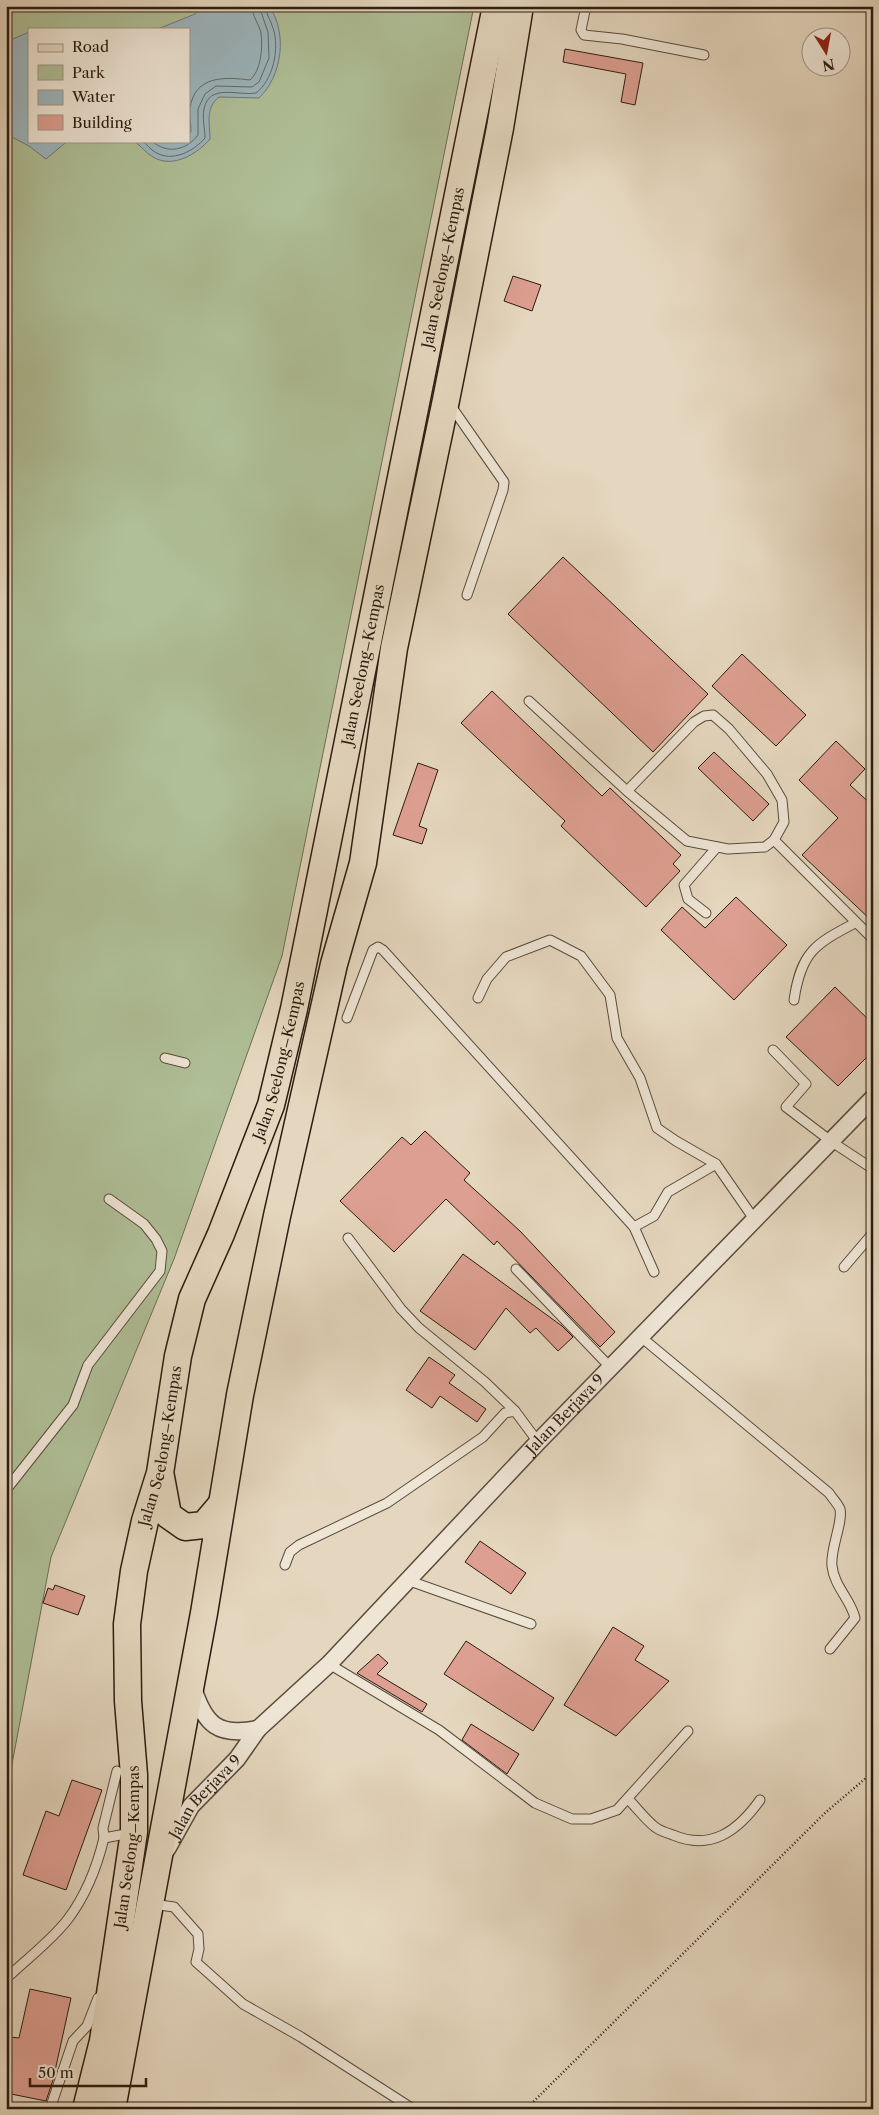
<svg xmlns="http://www.w3.org/2000/svg" width="879" height="2115" font-family="'Libre Caslon Text',serif">
  <style>
    .green { fill: #afbf97; stroke: #6e6e54; fill-rule: evenodd }
    .water { fill: #9cb6be; stroke: #6f7878 }
    .lines { fill: none; stroke-linecap: round; stroke-linejoin: round }
    .shore { stroke: #646967; stroke-width: 1 }
    .building { fill: #dd9f91; stroke: #2c1c10 }
    .lane-casing { stroke: #5a4b3c; stroke-width: 11 }
    .street-casing { stroke: #5a4b3c; stroke-width: 19 }
    .primary-casing { stroke: #2c1c10; stroke-width: 29 }
    .path { stroke: #2c1c10; stroke-width: 2.5; stroke-dasharray: 1 2.5; stroke-linecap: butt }
    .lane { stroke: #eee5d5; stroke-width: 9 }
    .street { stroke: #eee5d5; stroke-width: 16 }
    .primary { stroke: #e5d7bf; stroke-width: 26 }
    .labels { text-anchor: middle; stroke-width: 5; stroke-linejoin: round; paint-order: stroke }
    .street-label { font-size: 15px; fill: #2c1c10; stroke: #eee5d5 }
  </style>
  <rect width="100%" height="100%" fill="#e5d7bf"/>
  <filter id="stains"><feTurbulence type="fractalNoise" baseFrequency=".004" numOctaves="4"/><feColorMatrix values="0 0 0 0 .2 0 0 0 0 .09 0 0 0 0 .02 0 0 0 .5 -.17"/></filter>
  <radialGradient id="worn" r=".72"><stop offset=".6" stop-color="#630" stop-opacity="0"/><stop offset="1" stop-color="#630" stop-opacity=".3"/></radialGradient>
  <!-- green -->
  <path class="green" d="M6 6H474L282 956 174 1259 51 1557 6 1796ZM29 29H189V141H29Z"/>
  <!-- water -->
  <g class="water">
    <path d="M202 6H269C288 33 282 76 259 98L219 97C205 108 210 123 210 139 197 154 173 169 153 157 146 153 141 146 134 141H189V29H158L195 14Z"/>
    <path d="M29 32V141H72L65 143 46 159 29 146 6 134V42Z"/>
  </g>
  <g class="lines">
    <!-- shore -->
    <g class="shore">
      <path d="M189 135 191 131C191 124 189 115 190 108 195 75 225 77 250 80 261 71 263 47 261 33 259 24 252 16 252 6"/>
      <path d="M143 141C147 145 151 150 155 152 172 163 194 151 205 138 205 129 202 118 204 109 209 83 238 96 256 93 273 80 280 49 273 28 271 21 266 14 265 6"/>
      <path d="M152 141C167 155 187 150 198 135V109L205 94 216 86 252 87 259 82 269 58 268 32 259 6"/>
    </g>
  </g>
  <!-- building -->
  <g class="building">
    <path d="M565 49 643 63 635 105 621 102 626 74 563 62Z"/>
    <path d="M513 276 541 285 532 311 504 301Z"/>
    <path d="M563 557 708 694 653 752 508 614Z"/>
    <path d="M742 654 806 715 776 746 712 686Z"/>
    <path d="M492 691 602 796 610 788 681 855 673 864 680 871 646 907 561 826 565 821 461 723Z"/>
    <path d="M836 741 865 769 850 785 873 806V922L802 855 838 818 799 780Z"/>
    <path d="M714 752 769 804 753 821 698 768Z"/>
    <path d="M418 763 438 770 419 826 427 829 422 844 393 835Z"/>
    <path d="M736 897 787 945 734 1000 661 930 682 907 705 928Z"/>
    <path d="M835 987 873 1024V1051L838 1086 786 1037Z"/>
    <path d="M425 1131 470 1173 464 1180 520 1231 615 1332 600 1347 497 1241 494 1245 446 1199 394 1252 340 1201 402 1137 411 1145Z"/>
    <path d="M463 1254 562 1326 573 1337 558 1351 536 1328 530 1333 506 1308 475 1350 420 1311Z"/>
    <path d="M429 1357 455 1375 449 1383 486 1409 477 1422 440 1396 432 1408 406 1390Z"/>
    <path d="M480 1541 526 1573 511 1594 465 1562Z"/>
    <path d="M55 1585 85 1596 78 1615 43 1603 48 1588 53 1590Z"/>
    <path d="M613 1627 644 1646 635 1660 669 1681 616 1736 564 1705Z"/>
    <path d="M466 1641 554 1698 533 1731 444 1674Z"/>
    <path d="M378 1654 388 1663 377 1674 427 1704 422 1712 357 1673Z"/>
    <path d="M471 1724 519 1754 507 1774 462 1740Z"/>
    <path d="M72 1780 102 1790 66 1890 23 1875 46 1811 59 1816Z"/>
    <path d="M30 1989 71 1998 53 2080 46 2101 6 2093V2056L10 2037 19 2038Z"/>
  </g>
  <g class="lines">
    <!-- lane casing -->
    <g class="lane-casing">
      <g id="lane">
        <path d="M586 6 581 30 584 35 622 39 704 55"/>
        <path d="M451 406 504 482 503 490 467 595"/>
        <path d="M529 701 627 791 687 841 728 849 765 847 774 840 784 822 782 800 767 774 729 729 713 715 704 716 694 722 627 791"/>
        <path d="M774 840 873 939"/>
        <path d="M706 913 688 899 684 885 717 847"/>
        <path d="M478 998 487 979 506 957 550 940 581 956 610 995 617 1038 640 1078 657 1128 676 1141 716 1164"/>
        <path d="M794 1000C801 952 815 944 855 923"/>
        <path d="M347 1018 373 950 378 947 383 950 634 1227 654 1216 668 1192 716 1164 754 1219"/>
        <path d="M773 1050 806 1084 786 1107 832 1142 873 1169"/>
        <path d="M165 1058 185 1063"/>
        <path d="M634 1227 654 1272"/>
        <path d="M348 1238 401 1309 419 1328 485 1382 515 1411"/>
        <path d="M844 1267 873 1233"/>
        <path d="M516 1269 611 1368"/>
        <path d="M641 1337 829 1493C832 1498 838 1504 840 1509 843 1523 830 1549 832 1566 834 1586 851 1600 855 1618L830 1649"/>
        <path d="M6 1490 73 1405 88 1365 160 1271 162 1251 156 1239 144 1224 109 1199"/>
        <path d="M285 1565 290 1552 299 1545 387 1503 483 1437 505 1413 515 1411 538 1442"/>
        <path d="M407 1580 531 1624"/>
        <path d="M329 1664 439 1730 535 1803 572 1819H591L617 1810 688 1731"/>
        <path d="M117 1771 103 1828 104 1838 131 1833"/>
        <path d="M628 1799C637 1808 645 1819 655 1827 660 1831 667 1833 673 1835 711 1851 738 1831 760 1800"/>
        <path d="M152 1904 174 1907 198 1934 199 1949 196 1962 243 2004 301 2037 413 2109"/>
        <path d="M10 1975C29 1957 52 1940 68 1919 86 1895 97 1867 104 1838"/>
        <path d="M50 2109 73 2041 87 2026 98 1998"/>
      </g>
    </g>
    <!-- street casing -->
    <g class="street-casing">
      <g id="street">
        <path id="s1" d="M258 1729 329 1664 538 1442 873 1098"/>
        <path id="s2" d="M167 1849 191 1806 237 1759 258 1729C218 1737 205 1725 193 1688"/>
      </g>
    </g>
    <!-- primary casing -->
    <g class="primary-casing">
      <g id="primary">
        <path d="M161 1477 168 1515 185 1527 204 1525 221 1505"/>
        <path id="s3" d="M86 2109 103 2041 134 1832V1775L128 1701 127 1624 134 1571 145 1521 160 1473 178 1356 192 1299 221 1234 271 1105 294 1009 496 6"/>
        <path d="M112 2109 204 1613 240 1395 277 1216 334 964 363 863 394 648 446 400 500 128 520 6"/>
      </g>
    </g>
    <!-- path -->
    <path class="path" d="M526 2109 825 1813 873 1772"/>
    <!-- lane -->
    <use href="#lane" class="lane"/>
    <!-- street -->
    <use href="#street" class="street"/>
    <!-- primary -->
    <use href="#primary" class="primary"/>
  </g>
  <g class="labels">
    <!-- street labels -->
    <g class="street-label">
      <text dy="5" stroke="none"><textPath href="#s3" startOffset="1886">Jalan Seelong–Kempas</textPath></text>
      <text dy="5" stroke="none"><textPath href="#s3" startOffset="1481">Jalan Seelong–Kempas</textPath></text>
      <text dy="5" stroke="none"><textPath href="#s3" startOffset="1076">Jalan Seelong–Kempas</textPath></text>
      <text dy="5" stroke="none"><textPath href="#s1" startOffset="440">Jalan Berjaya 9</textPath></text>
      <text dy="5" stroke="none"><textPath href="#s3" startOffset="671">Jalan Seelong–Kempas</textPath></text>
      <text dy="5" stroke="none"><textPath href="#s2" startOffset="65">Jalan Berjaya 9</textPath></text>
      <text dy="5" stroke="none"><textPath href="#s3" startOffset="266">Jalan Seelong–Kempas</textPath></text>
    </g>
  </g>
  <!-- margin -->
  <rect width="879" height="2115" fill="none" stroke="#e5d7bf" stroke-width="25"/>
  <rect x="8" y="8" width="864" height="2100" fill="none" stroke="#2c1c10" stroke-width="2.5"/>
  <rect x="12" y="12" width="854" height="2090" fill="none" stroke="#2c1c10"/>
  <!-- legend -->
  <rect x="28" y="28" width="162" height="115" fill="#eee5d5" stroke="#a09586"/>
  <rect x="38" y="44" width="25" height="8" fill="#e5d7bf" stroke="#a09586"/>
  <text x="72" y="52" font-size="15" fill="#2c1c10">Road</text>
  <rect x="38" y="65" width="25" height="15" fill="#afbf97" stroke="#a09586"/>
  <text x="72" y="78" font-size="15" fill="#2c1c10">Park</text>
  <rect x="38" y="90" width="25" height="15" fill="#9cb6be" stroke="#a09586"/>
  <text x="72" y="102" font-size="15" fill="#2c1c10">Water</text>
  <rect x="38" y="115" width="25" height="15" fill="#dd9f91" stroke="#a09586"/>
  <text x="72" y="128" font-size="15" fill="#2c1c10">Building</text>
  <!-- north arrow -->
  <g transform="translate(826 52) rotate(169)"><circle r="24" fill="#eee5d5" stroke="#a09586"/>
  <path d="M0-4L9 19L0 12L-9 19Z" fill="#8f2418"/>
  <text y="-8" font-size="14" font-weight="bold" text-anchor="middle" fill="#2c1c10">N</text>
  </g>
  <!-- scale -->
  <path d="M30 2078v8h116v-8" fill="none" stroke="#2c1c10" stroke-width="2.5"/>
  <text x="38" y="2078" font-size="15" fill="#2c1c10" stroke="#eee5d5" stroke-width="4" paint-order="stroke">50 m</text>
  <rect width="100%" height="100%" filter="url(#stains)"/>
  <rect width="100%" height="100%" fill="url(#worn)"/>
</svg>
